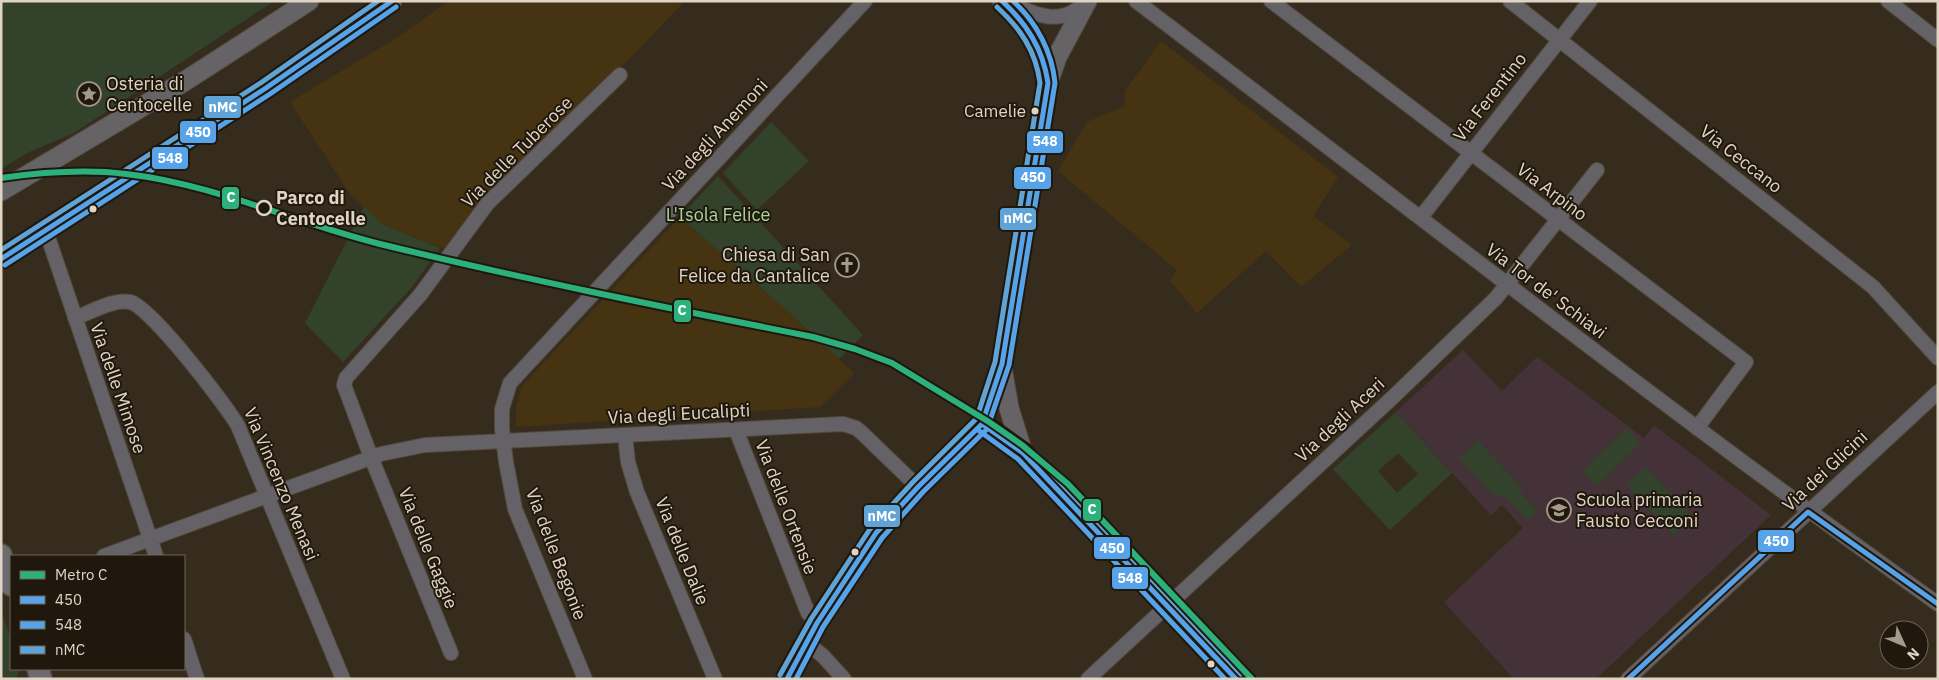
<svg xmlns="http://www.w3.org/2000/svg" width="1939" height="680" font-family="'IBM Plex Sans',sans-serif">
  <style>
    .built { fill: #463312 }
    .education { fill: #443238 }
    .green { fill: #32422b; fill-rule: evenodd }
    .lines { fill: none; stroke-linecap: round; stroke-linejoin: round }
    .street-casing { stroke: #524a3e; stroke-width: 16 }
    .secondary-casing { stroke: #524a3e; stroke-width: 21 }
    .primary-casing { stroke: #524a3e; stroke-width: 24 }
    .street { stroke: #646267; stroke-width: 14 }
    .secondary { stroke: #666367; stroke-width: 19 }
    .primary { stroke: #6d6b70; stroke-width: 21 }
    .bus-1-casing { stroke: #20180d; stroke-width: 9 }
    .bus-2-casing { stroke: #20180d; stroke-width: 9 }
    .bus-3-casing { stroke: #20180d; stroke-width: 9 }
    .bus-1 { stroke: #57a3e9; stroke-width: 5 }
    .bus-2 { stroke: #57a3e9; stroke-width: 5 }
    .bus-3 { stroke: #60a4d7; stroke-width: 5 }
    .metro-1-casing { stroke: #20180d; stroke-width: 10 }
    .metro-1 { stroke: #2db17c; stroke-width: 6 }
    .bus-dot { fill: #e0d5c5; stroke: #20180d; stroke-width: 2 }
    .stop-dot { fill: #20180d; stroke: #e0d5c5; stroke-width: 2.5 }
    .labels { text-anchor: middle; stroke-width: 4; stroke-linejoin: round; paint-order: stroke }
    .bus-label { font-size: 17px; fill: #e0d5c5; stroke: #20180d; text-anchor: end }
    .poi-label { font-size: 18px; fill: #e0d5c5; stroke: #20180d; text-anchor: start }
    .street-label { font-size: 18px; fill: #e0d5c5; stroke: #20180d }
    .stop-label { font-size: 18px; font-weight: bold; fill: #e0d5c5; stroke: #20180d; text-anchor: start }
    .park-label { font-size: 18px; fill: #a7d59d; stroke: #20180d }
    .line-badge { stroke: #20180d; stroke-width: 2 }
    .badge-label { font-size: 14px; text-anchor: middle; font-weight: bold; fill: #fff }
  </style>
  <rect width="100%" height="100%" fill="#362c1e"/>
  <!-- built -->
  <g class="built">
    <path d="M449 1H685L631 57 482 197 444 249 382 224 350 194 290 102 395 39Z"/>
    <path d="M1161 41 1338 177 1313 216 1352 245 1301 287 1266 251 1197 313 1170 281 1177 270 1058 171 1087 122 1125 106V91Z"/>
    <path d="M680 217 783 307 854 373 820 407 516 427V407L522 386Z"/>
  </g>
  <!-- education -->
  <path class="education" d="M1463 350 1502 391 1537 357 1644 438 1654 425 1771 515 1596 679H1514L1444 602 1523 528 1502 505 1491 515 1396 412Z"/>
  <!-- green -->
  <g class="green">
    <path d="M1 1H274L74 133 27 153 1 169Z"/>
    <path d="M771 122 809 161 757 210 723 173Z"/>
    <path d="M718 176 863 335 839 359 783 307 680 217Z"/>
    <path d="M364 207 382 224 440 248 412 287 343 362 305 323Z"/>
    <path d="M1396 412 1452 473 1390 530 1333 469ZM1398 453 1418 474 1397 493 1378 471Z"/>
    <path d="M1626 428 1641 443 1597 486 1582 471Z"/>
    <path d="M1478 440 1523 489 1520 492 1538 512 1530 519 1524 516 1505 497 1492 494 1459 458Z"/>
    <path d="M1646 467 1692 516 1672 537 1670 534 1671 532 1627 485Z"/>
    <path d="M1 610 11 639V669H20L16 679H1Z"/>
  </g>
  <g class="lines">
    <!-- street casing -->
    <g class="street-casing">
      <g id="street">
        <path d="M1136 1C1403 203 1666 410 1938 604"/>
        <path d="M1271 1 1746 362 1697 428"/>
        <path d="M1510 1 1873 287 1938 358"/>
        <path d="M1888 1 1938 40"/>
        <path d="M1007 2C1032 13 1060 28 1083 4"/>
        <path d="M1421 217 1590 1"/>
        <path d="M46 231 156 556"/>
        <path d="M75 318C91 312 113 299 130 302 149 305 227 406 238 426L343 679"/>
        <path d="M736 430 808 613 817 623"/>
        <path d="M625 435 628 462 637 492 715 679"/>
        <path d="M104 556 381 454 425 445 843 424 856 428 861 432 918 487"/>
        <path d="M184 639 197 679"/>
        <path d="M807 643 823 656 844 679"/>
        <path d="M451 653 371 457 344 385 346 378 420 295 487 204 620 75"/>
        <path d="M585 679 515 509 506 462 502 429V409L510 383 865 1"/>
        <path d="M787 679C807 642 826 605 850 570 874 534 903 503 933 471 949 455 965 439 982 424"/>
        <path d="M1088 679 1392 398 1496 298 1597 170"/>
        <path d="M1628 679 1938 392"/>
      </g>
    </g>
    <!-- secondary casing -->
    <g class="secondary-casing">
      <g id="secondary">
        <path d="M1002 1C1027 21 1045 50 1048 83"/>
        <path d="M1087 1 1057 57 1048 83 1002 364 982 424 1023 453 1236 679"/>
        <path d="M1 191 185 81 309 1"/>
        <path d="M1 259 266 88 392 1"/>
        <path d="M1002 368 1009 408 1023 453"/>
      </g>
    </g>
    <!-- primary casing -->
    <g class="primary-casing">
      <g id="primary">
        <path d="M1 555 11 585"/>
        <path d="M38 669 41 679"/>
      </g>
    </g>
    <!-- street -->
    <use href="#street" class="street"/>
    <!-- secondary -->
    <use href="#secondary" class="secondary"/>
    <!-- primary -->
    <use href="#primary" class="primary"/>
    <!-- bus-1 casing -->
    <g class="bus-1-casing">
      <g id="bus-1">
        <path d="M1 259 266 88 392 1"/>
        <path d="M982 424 1023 453 1236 679"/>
        <path d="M787 679 817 623 876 533 918 487 982 424 1002 364 1048 83C1043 49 1027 24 1002 1"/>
        <path d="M1628 679 1808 512 1938 604"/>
      </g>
    </g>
    <!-- bus-2 casing -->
    <g class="bus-2-casing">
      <g id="bus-2">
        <path d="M5 265 270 94 396 7"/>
        <path d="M978 430 1018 459 1225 679"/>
        <path d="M796 679 823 627 882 538 923 492 987 429 1009 365 1055 83C1052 52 1037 23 1013 1"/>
      </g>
    </g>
    <!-- bus-3 casing -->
    <g class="bus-3-casing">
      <g id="bus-3">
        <path d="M1 250 262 82 378 1"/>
        <path d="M986 418 1028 448 1241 674"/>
        <path d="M780 675 811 619 870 529 913 482 976 419 978 414 995 362 1040 83C1036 51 1020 28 997 7"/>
      </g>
    </g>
    <!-- bus-1 -->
    <use href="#bus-1" class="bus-1"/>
    <!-- bus-2 -->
    <use href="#bus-2" class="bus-2"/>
    <!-- bus-3 -->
    <use href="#bus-3" class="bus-3"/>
    <!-- metro-1 casing -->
    <g class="metro-1-casing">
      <path id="metro-1" d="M1 178C43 172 85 169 126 174 214 184 295 223 380 244 523 279 668 308 813 337L855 349 892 363 989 422 1022 445 1068 484 1252 679"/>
    </g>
    <!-- metro-1 -->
    <use href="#metro-1" class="metro-1"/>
  </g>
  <!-- icons -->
  <defs>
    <g id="sight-ring" transform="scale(1.25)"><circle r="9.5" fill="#20180d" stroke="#a49a8b" stroke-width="1.5"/><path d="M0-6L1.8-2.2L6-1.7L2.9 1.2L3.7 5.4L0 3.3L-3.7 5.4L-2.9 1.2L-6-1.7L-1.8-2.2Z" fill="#a49a8b"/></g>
    <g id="church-ring" transform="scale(1.25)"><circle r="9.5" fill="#20180d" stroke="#a49a8b" stroke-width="1.5"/><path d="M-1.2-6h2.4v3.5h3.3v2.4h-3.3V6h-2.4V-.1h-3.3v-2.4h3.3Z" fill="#a49a8b"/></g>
    <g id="school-ring" transform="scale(1.25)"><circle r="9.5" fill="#20180d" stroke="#a49a8b" stroke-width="1.5"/><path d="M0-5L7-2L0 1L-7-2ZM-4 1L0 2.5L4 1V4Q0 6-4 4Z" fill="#a49a8b"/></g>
  </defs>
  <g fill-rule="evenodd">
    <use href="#sight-ring" x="89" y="94"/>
    <use href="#church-ring" x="847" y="265"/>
    <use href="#school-ring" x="1559" y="510"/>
  </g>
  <!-- markers -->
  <g class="bus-dot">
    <circle cx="1035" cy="111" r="4.5"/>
    <circle cx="93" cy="209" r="4.5"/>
    <circle cx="855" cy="552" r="4.5"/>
    <circle cx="1211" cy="664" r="4.5"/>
  </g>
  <circle class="stop-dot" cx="264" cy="208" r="7"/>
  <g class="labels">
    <!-- bus labels -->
    <g class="bus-label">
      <text x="1026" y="117">Camelie</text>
    </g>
    <!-- poi labels -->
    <g class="poi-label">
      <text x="106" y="90">Osteria di<tspan x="106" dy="21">Centocelle</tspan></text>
      <text x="830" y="261" text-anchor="end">Chiesa di San<tspan x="830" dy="21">Felice da Cantalice</tspan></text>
      <text x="1576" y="506">Scuola primaria<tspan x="1576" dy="21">Fausto Cecconi</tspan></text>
    </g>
    <!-- street labels -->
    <g class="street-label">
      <text transform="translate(1490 97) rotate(-52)" y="6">Via Ferentino</text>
      <text transform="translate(715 135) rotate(-47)" y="6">Via degli Anemoni</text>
      <text transform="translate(517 152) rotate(-45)" y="6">Via delle Tuberose</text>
      <text transform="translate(1741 159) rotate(38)" y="6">Via Ceccano</text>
      <text transform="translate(1552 192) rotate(37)" y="6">Via Arpino</text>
      <text transform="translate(1546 291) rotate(37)" y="6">Via Tor de' Schiavi</text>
      <text transform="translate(118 388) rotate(71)" y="6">Via delle Mimose</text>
      <text transform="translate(679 414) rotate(-3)" y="6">Via degli Eucalipti</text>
      <text transform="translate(1340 420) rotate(-43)" y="6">Via degli Aceri</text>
      <text transform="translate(1825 471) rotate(-43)" y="6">Via dei Glicini</text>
      <text transform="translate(281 484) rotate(67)" y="6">Via Vincenzo Menasi</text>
      <text transform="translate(786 507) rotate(69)" y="6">Via delle Ortensie</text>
      <text transform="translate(428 548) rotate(68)" y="6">Via delle Gaggie</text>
      <text transform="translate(682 551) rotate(68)" y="6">Via delle Dalie</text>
      <text transform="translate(556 554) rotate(69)" y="6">Via delle Begonie</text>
    </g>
    <!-- stop labels -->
    <g class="stop-label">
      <text x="276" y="204">Parco di<tspan x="276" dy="21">Centocelle</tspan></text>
    </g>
    <!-- park labels -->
    <g class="park-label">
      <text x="718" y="221">L'Isola Felice</text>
    </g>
  </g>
  <g class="line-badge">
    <rect x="203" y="95" width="39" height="24" rx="5" fill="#60a4d7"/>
    <rect x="179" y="120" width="38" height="24" rx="5" fill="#57a3e9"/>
    <rect x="1026" y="130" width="38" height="24" rx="5" fill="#57a3e9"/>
    <rect x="151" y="146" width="38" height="24" rx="5" fill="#57a3e9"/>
    <rect x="1013" y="166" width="39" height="24" rx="5" fill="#57a3e9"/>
    <rect x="221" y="186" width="19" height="24" rx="5" fill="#2db17c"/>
    <rect x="999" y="207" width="38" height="24" rx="5" fill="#60a4d7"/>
    <rect x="673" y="299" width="19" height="24" rx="5" fill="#2db17c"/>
    <rect x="1082" y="498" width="20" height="24" rx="5" fill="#2db17c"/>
    <rect x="863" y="504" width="38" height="24" rx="5" fill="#60a4d7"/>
    <rect x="1757" y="529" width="38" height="24" rx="5" fill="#57a3e9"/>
    <rect x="1093" y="536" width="38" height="24" rx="5" fill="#57a3e9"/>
    <rect x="1111" y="566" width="38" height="24" rx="5" fill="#57a3e9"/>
  </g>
  <g class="badge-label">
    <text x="223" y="112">nMC</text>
    <text x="198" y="137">450</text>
    <text x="1045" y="146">548</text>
    <text x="170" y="163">548</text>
    <text x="1033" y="182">450</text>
    <text x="231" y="202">C</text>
    <text x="1018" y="223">nMC</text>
    <text x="682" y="315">C</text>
    <text x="1092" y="514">C</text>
    <text x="882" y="521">nMC</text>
    <text x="1776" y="546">450</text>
    <text x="1112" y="553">450</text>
    <text x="1130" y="583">548</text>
  </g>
  <!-- border -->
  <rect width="1939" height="680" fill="none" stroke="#e0d5c5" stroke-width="5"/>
  <!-- legend -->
  <rect x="10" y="555" width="175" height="115" fill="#20180d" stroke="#6d6457"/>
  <rect x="20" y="571" width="25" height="8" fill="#2db17c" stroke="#6d6457"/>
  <text x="55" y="580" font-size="15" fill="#e0d5c5">Metro C</text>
  <rect x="20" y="596" width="25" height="8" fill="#57a3e9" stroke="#6d6457"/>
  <text x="55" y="605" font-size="15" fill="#e0d5c5">450</text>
  <rect x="20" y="621" width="25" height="8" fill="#57a3e9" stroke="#6d6457"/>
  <text x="55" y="630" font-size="15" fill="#e0d5c5">548</text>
  <rect x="20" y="646" width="25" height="8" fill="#60a4d7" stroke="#6d6457"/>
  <text x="55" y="655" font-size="15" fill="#e0d5c5">nMC</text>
  <!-- north arrow -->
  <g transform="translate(1904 645) rotate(134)"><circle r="24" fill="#20180d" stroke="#6d6457"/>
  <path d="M0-4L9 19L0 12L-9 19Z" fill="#a49a8b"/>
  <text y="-8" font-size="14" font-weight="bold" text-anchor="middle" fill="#e0d5c5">N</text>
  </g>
</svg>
